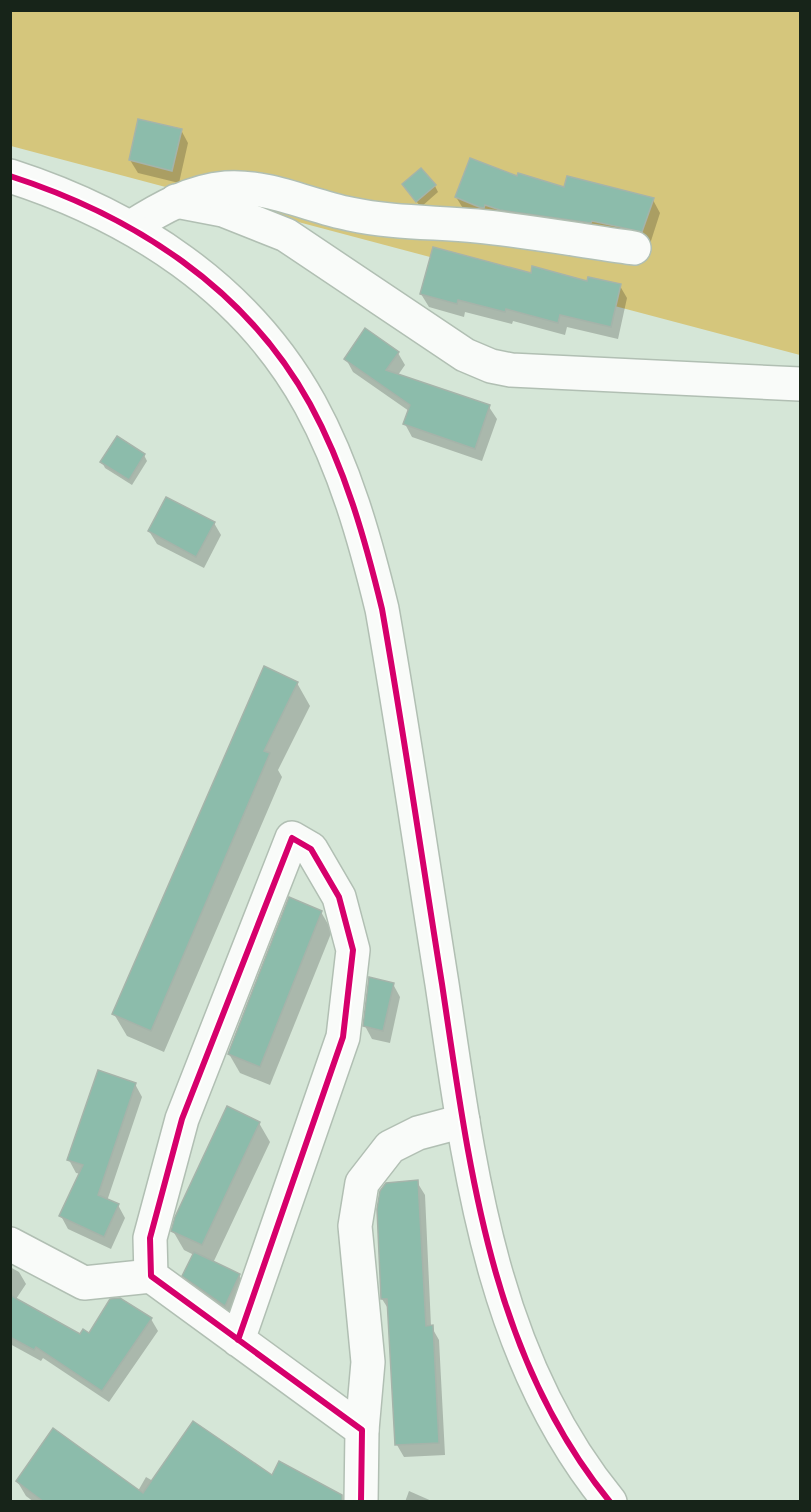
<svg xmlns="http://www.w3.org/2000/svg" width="811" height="1512" font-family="Commissioner,sans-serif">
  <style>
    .green { fill: #d5c67c }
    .shadow { fill: #0003 }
    .building { fill: #8cbcab; stroke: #a5b4aa; stroke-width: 1.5 }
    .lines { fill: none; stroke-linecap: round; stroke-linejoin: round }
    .minor-casing { stroke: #b1bfb3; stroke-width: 36 }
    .primary-casing { stroke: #b1bfb3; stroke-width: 36 }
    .minor { stroke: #f9fbf9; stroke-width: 33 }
    .primary { stroke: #f9fbf9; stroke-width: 33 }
    .cycleway-casing { stroke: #fff; stroke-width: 10 }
    .cycleway { stroke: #d6006c; stroke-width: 6 }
  </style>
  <rect width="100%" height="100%" fill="#d5e6d7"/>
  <!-- green -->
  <path class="green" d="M10 11H800V355L11 146Z"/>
  <!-- shadow -->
  <g class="shadow">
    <path d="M181 130 188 143 179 183 138 173 130 160Z"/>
    <path d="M517 178 565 189 653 200 660 213 650 244 464 210 456 197Z"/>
    <path d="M435 186 438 192 421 207 407 190Z"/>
    <path d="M532 274 620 286 627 298 618 339 567 327 565 335 513 321 512 324 465 312 464 317 429 307 421 294Z"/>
    <path d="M398 353 405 365 398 375 489 407 497 419 482 461 412 437 405 424 409 411 353 372 346 359Z"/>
    <path d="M144 455 147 461 132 485 105 468 102 462Z"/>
    <path d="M214 523 221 535 204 568 157 544 149 531Z"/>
    <path d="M297 683 310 706 278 770 282 777 164 1052 127 1036 114 1014Z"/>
    <path d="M321 912 332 931 270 1085 240 1073 229 1054Z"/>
    <path d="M393 984 400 997 390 1043 372 1039 365 1026Z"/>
    <path d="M135 1084 142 1097 107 1201 118 1205 125 1218 111 1249 68 1229 61 1216 81 1174 76 1173 69 1160Z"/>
    <path d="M259 1123 270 1142 213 1263 239 1275 246 1288 232 1318 192 1289 184 1276 194 1255 184 1250 173 1231Z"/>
    <path d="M417 1182 425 1195 431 1326 439 1340 445 1455 404 1457 397 1445 389 1310 382 1299Z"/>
    <path d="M10 1267 19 1272 26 1284 16 1299 81 1336 151 1319 158 1331 109 1402 43 1358 41 1361 10 1344Z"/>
    <path d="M146 1477 153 1481 272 1477 327 1489 223 1502H34L26 1496 17 1481 138 1491Z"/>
    <path d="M409 1491 434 1502H405Z"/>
  </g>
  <!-- building -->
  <g class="building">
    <path d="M138 119 182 129 172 171 129 160Z"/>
    <path d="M470 158 517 176 518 173 564 187 567 176 654 198 642 232 592 221 591 223 500 210 485 205 484 208 479 207 455 197Z"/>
    <path d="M421 168 436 185 416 202 402 184Z"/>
    <path d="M433 247 531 273 532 266 587 281 588 277 621 284 611 327 560 315 558 323 506 309 505 312 458 300 457 304 420 294Z"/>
    <path d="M365 328 399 352 386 370 490 405 475 449 403 424 410 405 344 359Z"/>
    <path d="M117 436 145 454 129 480 100 462Z"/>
    <path d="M166 497 215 522 196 557 148 531Z"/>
    <path d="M264 666 298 682 264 751 270 753 151 1031 112 1014Z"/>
    <path d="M289 897 322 911 260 1067 228 1054Z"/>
    <path d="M369 977 394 983 383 1031 363 1026Z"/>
    <path d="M98 1070 136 1083 98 1195 119 1204 104 1237 59 1216 83 1165 67 1160Z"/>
    <path d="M227 1106 260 1122 202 1245 171 1231 175 1217Z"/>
    <path d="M418 1180 426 1326 433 1325 439 1443 395 1445 387 1299H381L377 1209 380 1191 386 1183Z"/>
    <path d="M194 1252 240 1274 225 1306 182 1276Z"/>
    <path d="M10 1295 80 1334 83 1329 89 1333 110 1299 120 1298 152 1318 102 1391 36 1347 34 1350 10 1337Z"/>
    <path d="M193 1421 272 1475 279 1461 342 1495V1502H44L16 1481 53 1428 143 1493Z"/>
  </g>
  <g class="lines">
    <!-- minor casing -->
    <g class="minor-casing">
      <g id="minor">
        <path d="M176 201 223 210 286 235 465 355 491 366 511 370 800 384"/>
        <path d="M131 227C161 208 191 191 226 188 269 185 309 206 350 214 392 223 435 222 477 226 529 231 582 241 634 248"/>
        <path d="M10 1244 84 1283 151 1276"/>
        <path d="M238 1340 343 1037 353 950 339 897 311 849 292 838 182 1119 150 1238 151 1276 362 1430 361 1502"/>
        <path d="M362 1430 368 1362 355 1226 362 1183 390 1147 418 1133 463 1121"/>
      </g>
    </g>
    <!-- primary casing -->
    <g class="primary-casing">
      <path id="primary" d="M10 176C134 216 246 288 310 404 345 468 365 539 382 609 404 734 422 859 442 984 469 1164 490 1356 610 1502"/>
    </g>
    <!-- minor -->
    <use href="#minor" class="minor"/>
    <!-- primary -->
    <use href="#primary" class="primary"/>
    <!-- cycleway casing -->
    <g class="cycleway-casing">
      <g id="cycleway">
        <path d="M10 176C134 216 246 288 310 404 345 468 365 539 382 609 404 734 422 859 442 984 469 1164 490 1356 610 1502"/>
        <path d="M238 1340 343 1037 353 950 339 897 311 849 292 838 182 1119 150 1238 151 1276 362 1430 361 1502"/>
      </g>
    </g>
    <!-- cycleway -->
    <use href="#cycleway" class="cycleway"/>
  </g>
  <!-- border -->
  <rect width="811" height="1512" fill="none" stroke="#172419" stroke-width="24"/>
</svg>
